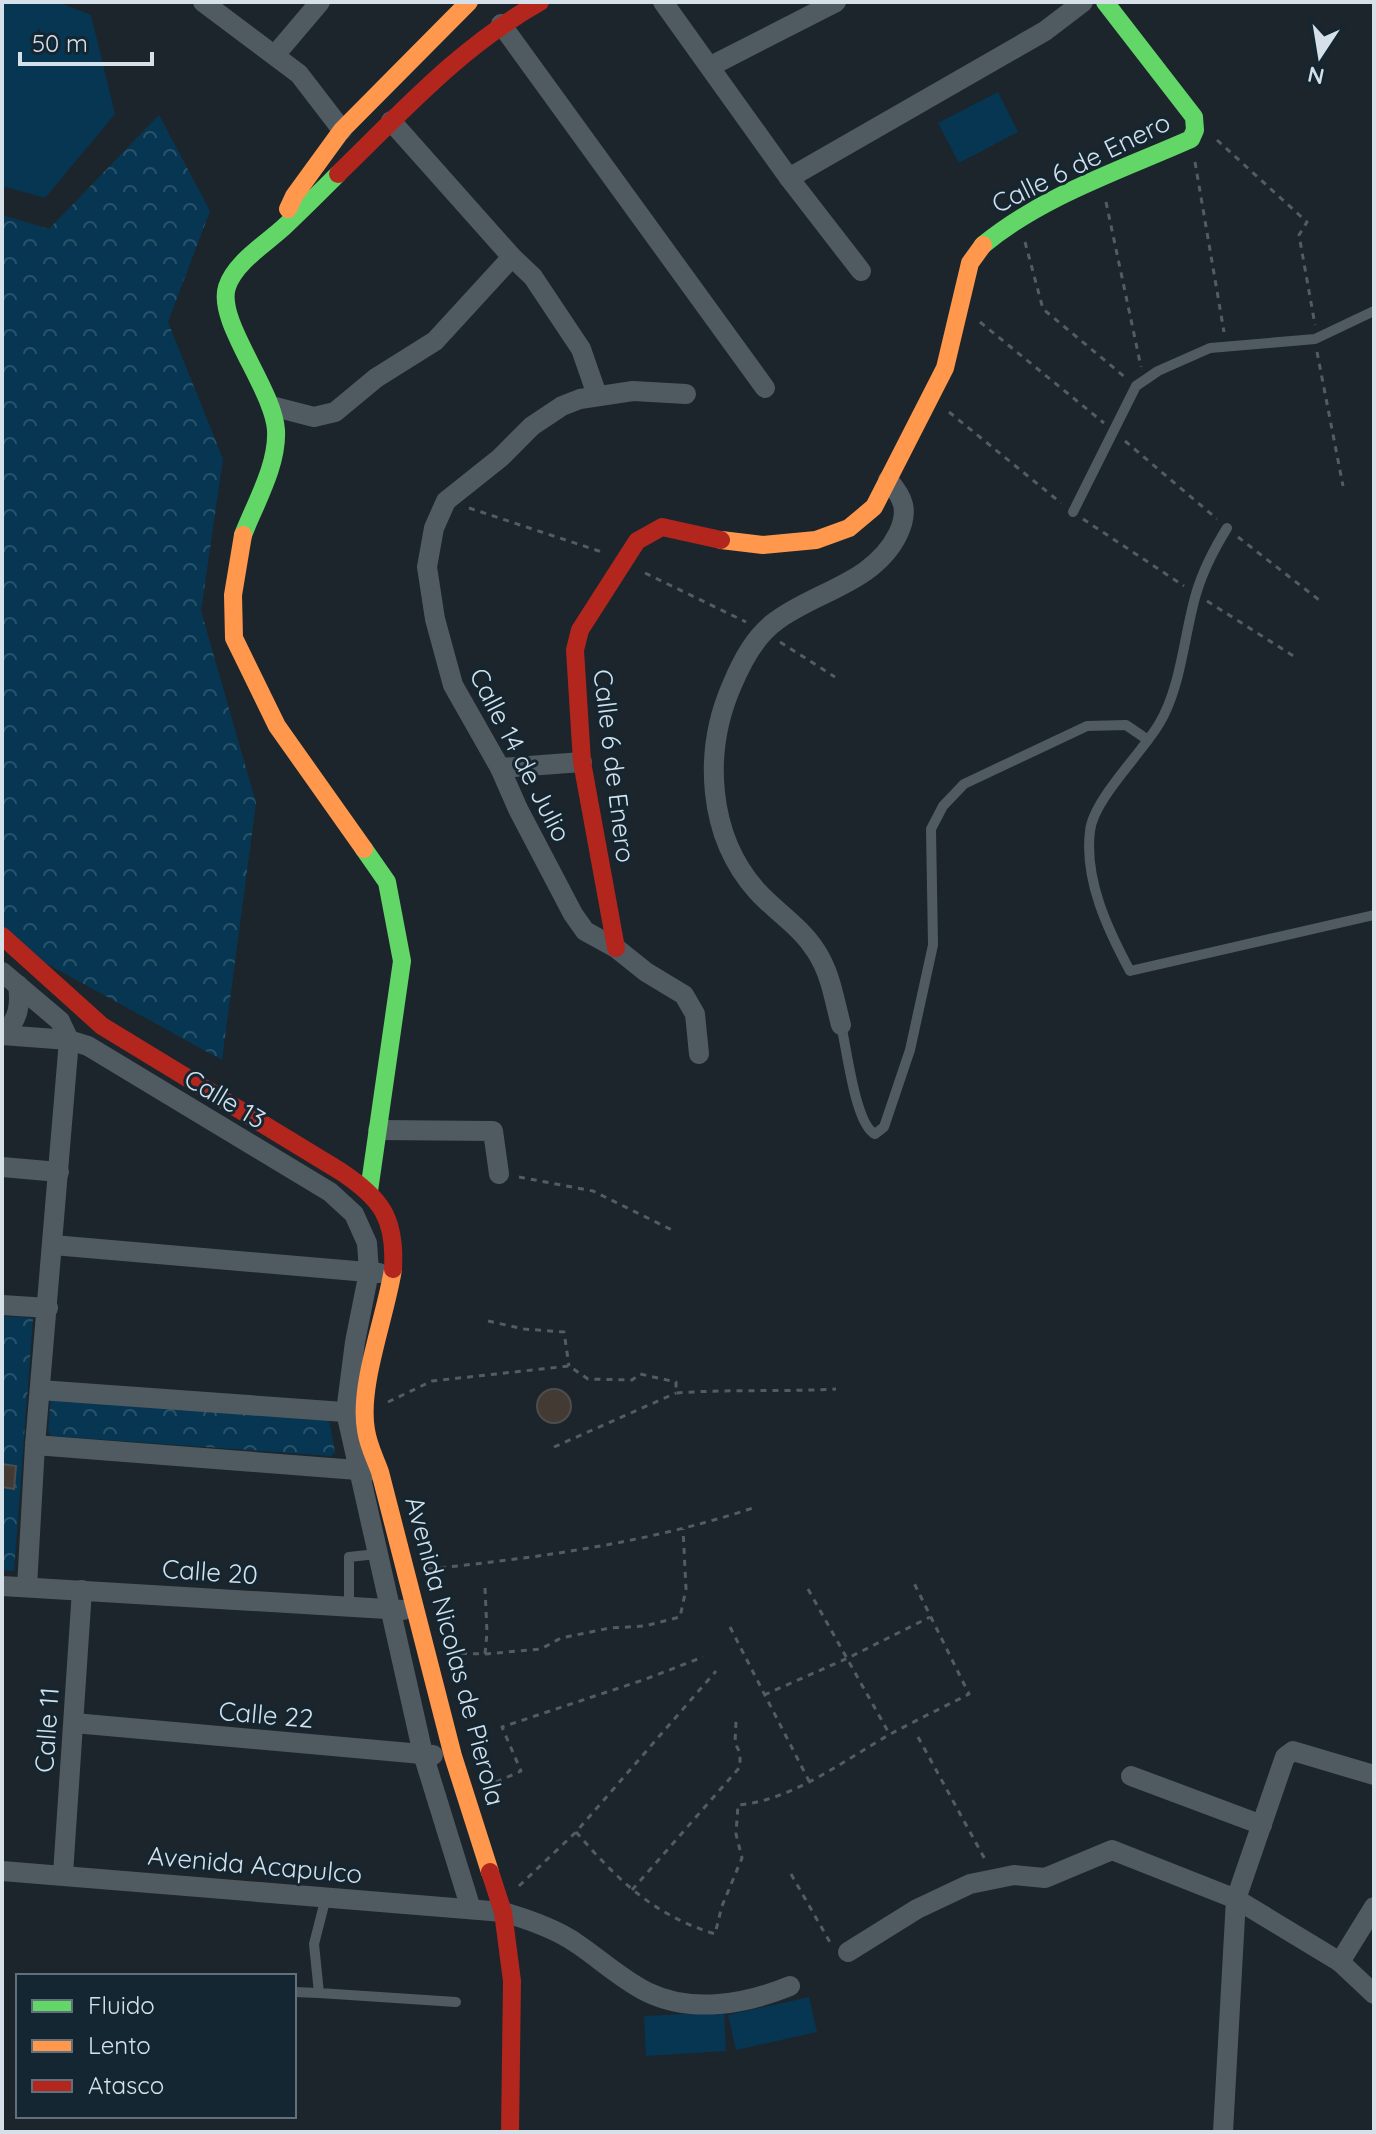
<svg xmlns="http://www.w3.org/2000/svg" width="1376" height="2134" font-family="Quicksand,sans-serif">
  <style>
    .green { fill: #063652 }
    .park { fill: url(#park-crowns) }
    .building { fill: #433a34; stroke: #4d4d4e; stroke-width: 2 }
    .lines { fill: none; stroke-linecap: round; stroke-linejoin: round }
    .path { stroke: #545c63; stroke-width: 3; stroke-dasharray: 6 6; stroke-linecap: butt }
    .lane { stroke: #505a61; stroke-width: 10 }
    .street { stroke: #505a61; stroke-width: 20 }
    .fast { stroke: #63d668; stroke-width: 18 }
    .slow { stroke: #ff974d; stroke-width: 18 }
    .jam { stroke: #b3261e; stroke-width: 18 }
    .labels { text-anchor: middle; stroke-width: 6; stroke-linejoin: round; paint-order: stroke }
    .street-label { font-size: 26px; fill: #d5e0e9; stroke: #142632 }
  </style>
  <defs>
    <pattern id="park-crowns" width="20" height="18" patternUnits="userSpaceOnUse" patternTransform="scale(2)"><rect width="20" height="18" fill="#063652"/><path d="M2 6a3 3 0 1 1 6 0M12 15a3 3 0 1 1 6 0" fill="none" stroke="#29536b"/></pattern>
  </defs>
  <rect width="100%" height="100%" fill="#1b252b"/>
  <!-- green -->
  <g class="green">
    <path d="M2 2H58L91 15 115 114 45 198 2 186Z"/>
    <path d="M998 92 1018 132 959 163 938 123Z"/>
    <path d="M809 1997 817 2032 736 2050 728 2015Z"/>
    <path d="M724 2012 726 2051 646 2056 644 2016Z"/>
  </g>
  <!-- park -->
  <g class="park">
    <path d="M159 115 210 211 168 322 223 459 201 611 256 803 222 1060 2 939V215L49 229Z"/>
    <path d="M2 1316 33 1318 14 1571 2 1570Z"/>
    <path d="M51 1395 328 1414 335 1452 331 1456 52 1436 48 1431Z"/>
  </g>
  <!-- building -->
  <g class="building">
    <circle cx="554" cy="1406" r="17"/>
    <path d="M2 1464 16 1466 14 1489 2 1487Z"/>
  </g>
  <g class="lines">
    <!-- path -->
    <g class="path">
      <path d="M1217 140 1307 222 1299 235 1315 325"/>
      <path d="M1195 162 1224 332"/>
      <path d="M1106 202 1141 367"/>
      <path d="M1025 242 1043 309 1126 378"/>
      <path d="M980 322 1104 423"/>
      <path d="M1317 352 1343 486"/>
      <path d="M949 412 1061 503"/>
      <path d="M1125 441 1217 519"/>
      <path d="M469 508 602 552"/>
      <path d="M1083 519 1184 586"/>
      <path d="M1238 537 1323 603"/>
      <path d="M645 573 746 622"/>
      <path d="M1207 601 1295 657"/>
      <path d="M780 642 835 677"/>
      <path d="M519 1177 593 1191 676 1232"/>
      <path d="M488 1321 524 1329 564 1332 569 1366"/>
      <path d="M388 1402 432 1381 569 1366 588 1379 632 1380 640 1374 676 1382V1393C730 1389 782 1392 836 1389"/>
      <path d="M554 1447 676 1393"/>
      <path d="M428 1569C538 1558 647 1543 753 1508"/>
      <path d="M485 1588 487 1633 485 1654"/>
      <path d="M808 1589 890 1735"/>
      <path d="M730 1627 809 1781"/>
      <path d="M449 1653 485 1654 541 1649 561 1638 610 1628 645 1626 680 1617 686 1589 683 1529"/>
      <path d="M764 1695 848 1658 930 1617"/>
      <path d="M918 1737 987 1863"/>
      <path d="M485 1787 521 1771 502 1727 646 1679 703 1657"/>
      <path d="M576 1832C618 1880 653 1915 715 1934L722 1906 742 1858 736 1834 738 1805C790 1801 842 1762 887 1736 914 1721 942 1708 969 1694L914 1583"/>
      <path d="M791 1874 831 1944"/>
      <path d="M519 1886 576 1832 716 1671"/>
      <path d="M632 1890 740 1767V1753L735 1743 736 1721"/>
    </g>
    <!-- lane -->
    <g class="lane">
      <path d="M1073 512 1136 386 1158 371 1210 348 1315 339 1374 311"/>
      <path d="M1227 528C1214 549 1203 570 1196 594 1184 635 1181 688 1159 724 1141 754 1093 800 1090 831 1084 880 1108 930 1130 971L1374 915"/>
      <path d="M841 1025C847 1049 855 1124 875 1134L884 1127 910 1050 933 945 931 829 943 806 964 784 1087 726 1126 725 1148 740"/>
      <path d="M349 1607V1557L377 1554"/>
      <path d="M326 1897 314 1944 319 1993 456 2002"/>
      <path d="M294 1992 319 1993"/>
    </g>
    <!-- street -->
    <g class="street">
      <path d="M203 2 299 74 342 130"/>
      <path d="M663 2 789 178 1045 31 1083 2"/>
      <path d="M501 24 765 388"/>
      <path d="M275 55 320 2"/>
      <path d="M711 66 836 2"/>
      <path d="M391 121 512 257 533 277 581 349 597 395"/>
      <path d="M789 178 861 271"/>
      <path d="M686 394 633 391 580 399 562 406 532 426 500 458 446 501 434 528 427 567 435 619 453 685 500 768 518 809 573 914 585 931 616 948 646 972 684 995 695 1014 699 1054"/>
      <path d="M271 406 314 417 335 412 376 378 435 341 512 257"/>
      <path d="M500 768 582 762"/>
      <path d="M2 972 60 1021 69 1040 35 1445 27 1587"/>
      <path d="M841 1025C834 999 831 974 816 951 800 926 776 912 757 891 707 835 703 751 732 685 742 661 755 636 776 621 816 591 874 583 898 534 909 511 904 498 888 480"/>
      <path d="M2 1035 69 1040 88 1046 330 1192 354 1214 367 1243 369 1272 355 1342 346 1412 423 1754 471 1909"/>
      <path d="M4 1035C18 1018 21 1007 18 985"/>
      <path d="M378 1130 493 1131 499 1174"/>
      <path d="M2 1167 59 1172"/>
      <path d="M53 1245 379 1273"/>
      <path d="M2 1305 48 1308"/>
      <path d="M40 1390 358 1413"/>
      <path d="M35 1445 370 1471"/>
      <path d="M2 1586 403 1610"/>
      <path d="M74 1723 433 1755"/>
      <path d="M1131 1776 1262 1825"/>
      <path d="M2 1871 503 1912C527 1919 556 1929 576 1943 600 1959 621 1979 647 1992 692 2014 746 2004 790 1986"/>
      <path d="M63 1874 82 1590"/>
      <path d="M848 1952 917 1909 970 1884 1014 1875 1045 1878 1112 1850 1236 1899 1340 1962 1374 1994"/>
      <path d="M1340 1962 1374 1907"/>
      <path d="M1223 2132 1236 1899 1285 1757 1293 1751 1374 1775"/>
    </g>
    <!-- fast -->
    <g class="fast">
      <path d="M983 245C1042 196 1121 170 1191 139L1195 130 1194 117 1105 2"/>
      <path d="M243 535C255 504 278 465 276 430 273 388 216 321 227 287 235 262 267 243 285 226 303 209 321 191 338 174"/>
      <path d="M364 849 387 882 402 961 369 1191"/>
    </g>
    <!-- slow -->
    <g class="slow">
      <path d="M288 209 294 196 342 130 469 2"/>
      <path d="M243 535 233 595 234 638 277 726 364 849"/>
      <path d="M721 540 763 545 816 540 849 528 874 507 945 368 970 263 983 245"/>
      <path d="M393 1269C386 1316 358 1385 366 1430 368 1445 375 1458 380 1472L453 1756 490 1872"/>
    </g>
    <!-- jam -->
    <g class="jam">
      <path d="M338 174C403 111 460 47 540 2"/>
      <path d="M2 936 102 1026 340 1171C381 1198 396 1218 393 1269"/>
      <path d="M616 948 582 762 575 650 580 630 637 541 662 527 721 540"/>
      <path d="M490 1872 503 1912 512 1981 510 2132"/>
    </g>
  </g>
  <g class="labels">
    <!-- street labels -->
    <g class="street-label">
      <text transform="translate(1081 163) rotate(-26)" y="9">Calle 6 de Enero</text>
      <text transform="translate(520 755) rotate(63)" y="9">Calle 14 de Julio</text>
      <text transform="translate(614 766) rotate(83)" y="9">Calle 6 de Enero</text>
      <text transform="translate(225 1099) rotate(31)" y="9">Calle 13</text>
      <text transform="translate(210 1572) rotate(4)" y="9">Calle 20</text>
      <text transform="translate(455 1651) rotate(75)" y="9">Avenida Nicolas de Pierola</text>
      <text transform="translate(266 1715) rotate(5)" y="9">Calle 22</text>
      <text transform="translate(47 1730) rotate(-86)" y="9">Calle 11</text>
      <text transform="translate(255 1865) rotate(5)" y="9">Avenida Acapulco</text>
    </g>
  </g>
  <!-- border -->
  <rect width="1376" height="2134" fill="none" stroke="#d5e0e9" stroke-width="8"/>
  <!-- legend -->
  <rect x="16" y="1974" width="280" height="144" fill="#142632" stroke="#61707b" stroke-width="2"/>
  <rect x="32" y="2000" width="40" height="12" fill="#63d668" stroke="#61707b" stroke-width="2"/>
  <text x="88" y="2014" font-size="24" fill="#d5e0e9">Fluido</text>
  <rect x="32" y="2040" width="40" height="12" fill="#ff974d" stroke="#61707b" stroke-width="2"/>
  <text x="88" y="2054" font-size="24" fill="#d5e0e9">Lento</text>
  <rect x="32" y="2080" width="40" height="12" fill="#b3261e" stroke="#61707b" stroke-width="2"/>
  <text x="88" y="2094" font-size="24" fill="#d5e0e9">Atasco</text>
  <!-- north arrow -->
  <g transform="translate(1320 56) rotate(192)" stroke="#142632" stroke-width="6" paint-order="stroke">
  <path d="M0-6L14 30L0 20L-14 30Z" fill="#d5e0e9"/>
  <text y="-12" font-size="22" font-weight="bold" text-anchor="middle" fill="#d5e0e9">N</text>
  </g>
  <!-- scale -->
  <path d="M20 52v12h132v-12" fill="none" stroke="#d5e0e9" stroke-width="4"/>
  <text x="32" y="52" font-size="24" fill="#d5e0e9" stroke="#142632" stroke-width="6" paint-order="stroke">50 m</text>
</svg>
